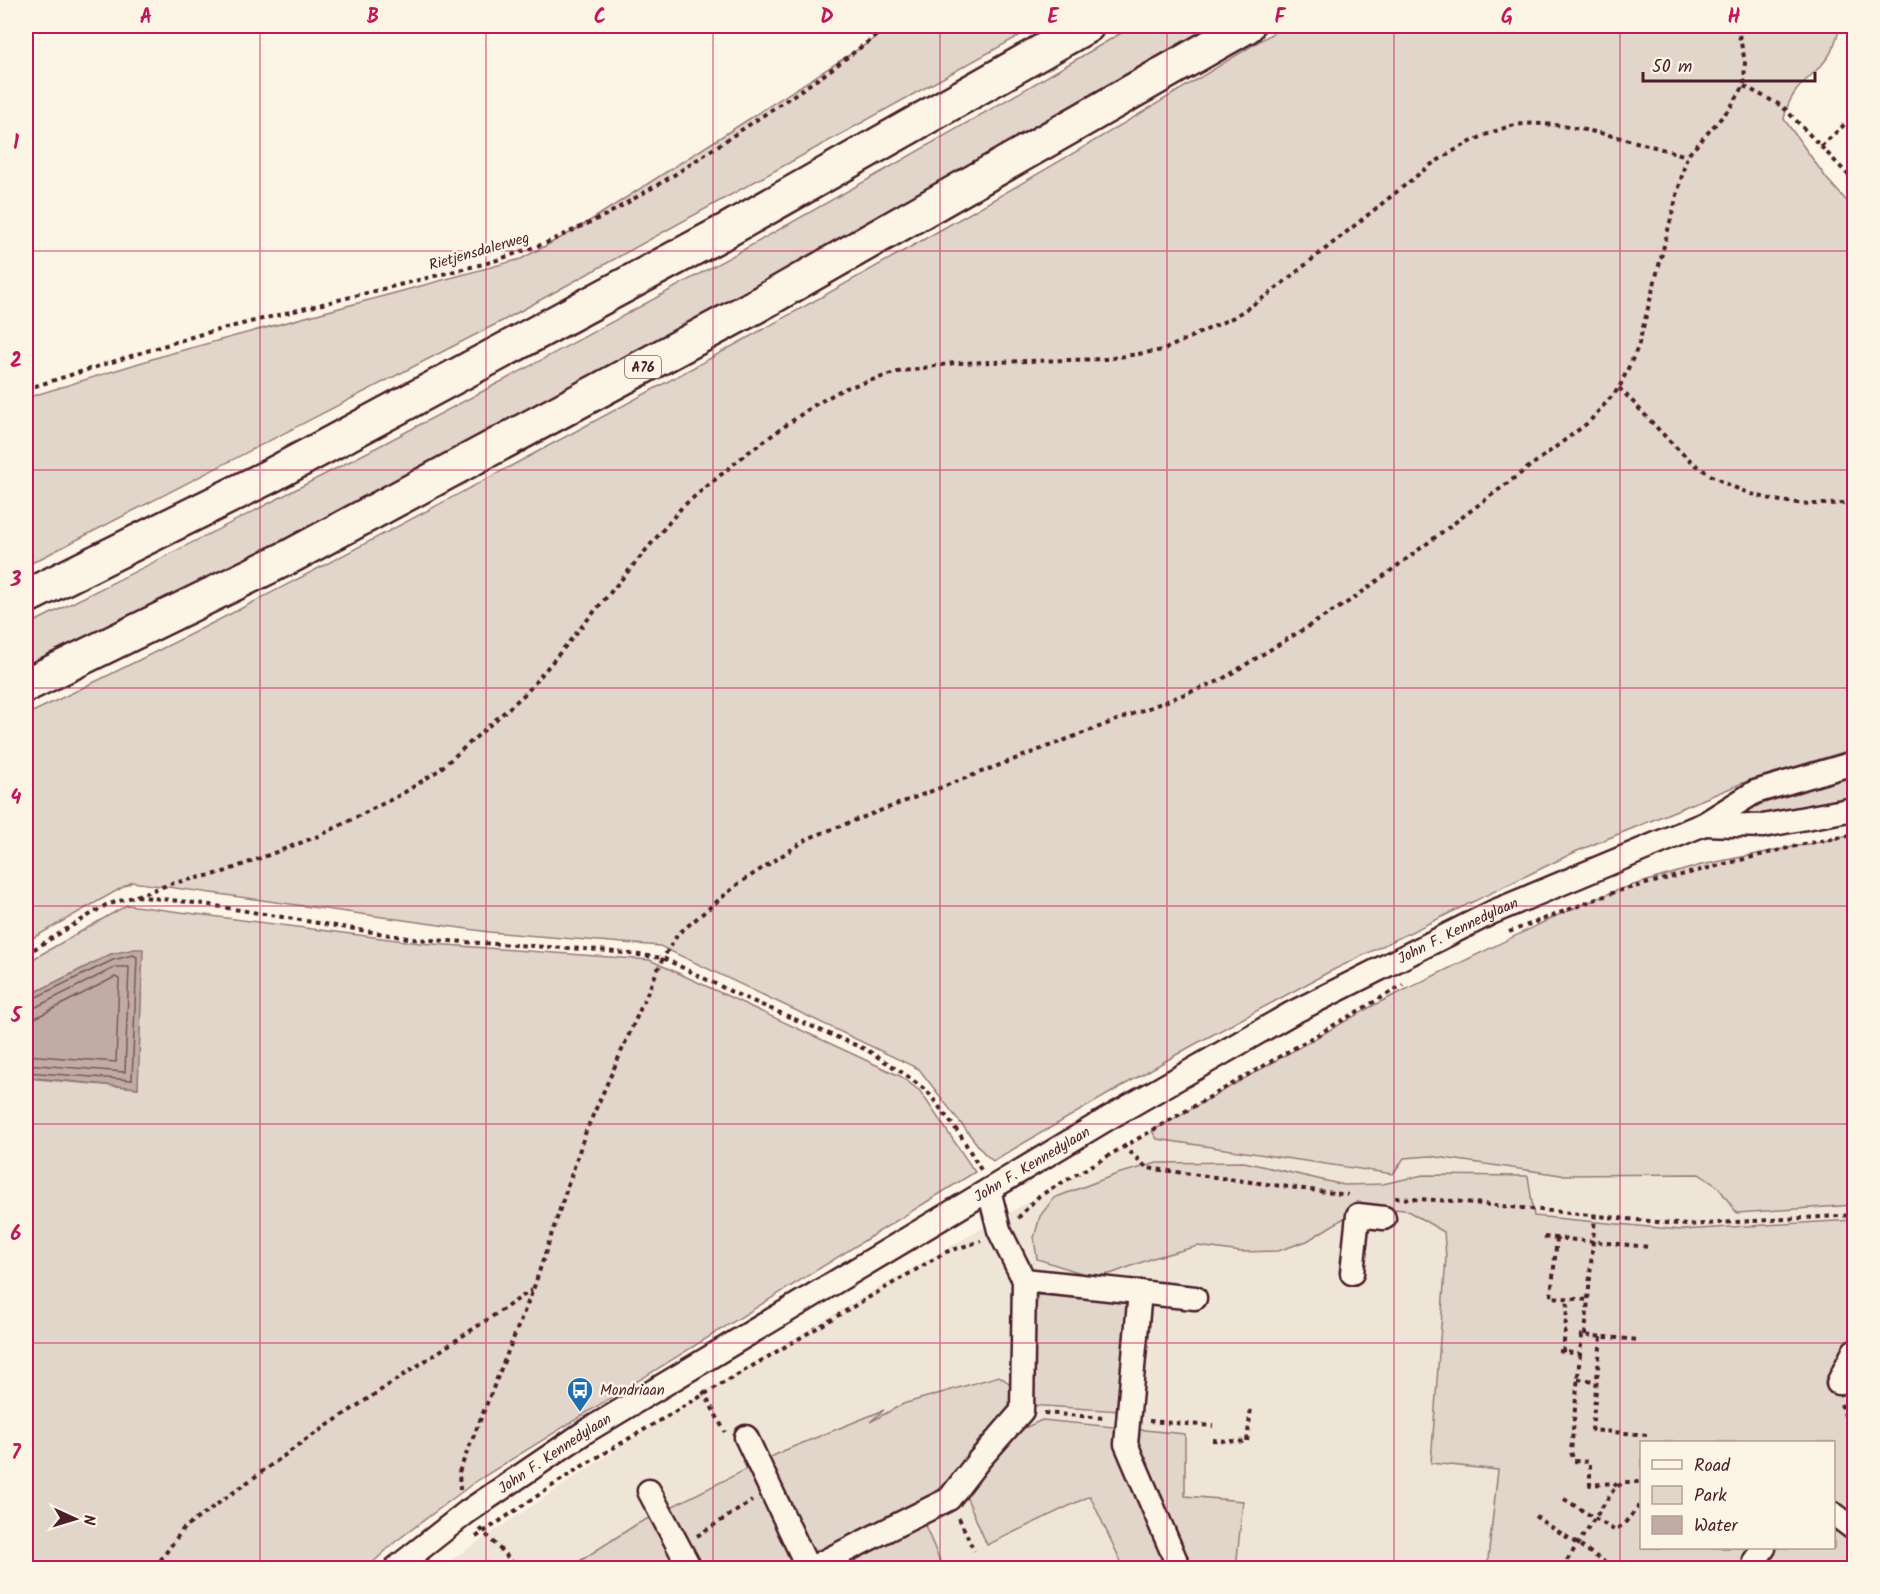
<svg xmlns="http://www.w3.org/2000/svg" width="1880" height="1594" font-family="Kalam,sans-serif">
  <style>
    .built { fill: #eee5d7; fill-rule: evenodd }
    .green { fill: #e2d5ca; stroke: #967a7a; stroke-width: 1.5; fill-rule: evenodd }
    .water { fill: #c0aca5; stroke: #917474; stroke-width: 1.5 }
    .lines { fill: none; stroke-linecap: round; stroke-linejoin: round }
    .shore { stroke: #79575c; stroke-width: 1.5 }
    .minor-casing { stroke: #4a1f2b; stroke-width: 27 }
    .highway-casing { stroke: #4a1f2b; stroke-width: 38 }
    .path { stroke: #4a1f2b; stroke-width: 4; stroke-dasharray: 4.5 4.5; stroke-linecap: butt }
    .minor { stroke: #fcf5e5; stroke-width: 22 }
    .highway { stroke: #fcf5e5; stroke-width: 33 }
    .grid { fill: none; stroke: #c2185b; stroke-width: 1.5; stroke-opacity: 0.55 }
    .labels { text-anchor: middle; stroke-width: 5; stroke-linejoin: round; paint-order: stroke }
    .shield { fill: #fcf5e5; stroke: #7f5f63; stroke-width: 1.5 }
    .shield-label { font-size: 14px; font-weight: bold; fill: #4a1f2b }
    .street-label { font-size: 15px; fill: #4a1f2b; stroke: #fcf5e5 }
    .poi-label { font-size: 15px; fill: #4a1f2b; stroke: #fcf5e5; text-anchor: start }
    .neatline { fill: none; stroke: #c2185b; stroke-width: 2 }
    .grid-label { font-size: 20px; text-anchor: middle; font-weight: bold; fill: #c2185b }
  </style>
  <rect width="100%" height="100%" fill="#fcf5e5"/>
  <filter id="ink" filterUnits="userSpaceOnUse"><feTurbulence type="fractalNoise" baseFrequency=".0167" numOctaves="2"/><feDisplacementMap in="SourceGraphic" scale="12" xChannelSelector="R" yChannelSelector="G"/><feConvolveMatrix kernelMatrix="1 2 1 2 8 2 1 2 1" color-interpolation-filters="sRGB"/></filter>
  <g filter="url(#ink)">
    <!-- built -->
    <path class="built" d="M1152 1131 1157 1139 1392 1174 1404 1158 1430 1156 1561 1175 1699 1174 1718 1187 1737 1213 1854 1205V1568H439L681 1406 862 1297ZM1642 1442H1834V1548H1642Z"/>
    <!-- green -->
    <g class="green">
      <path d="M890 26H1037L504 320 26 566V398L165 355 521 259 577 229 868 43Z"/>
      <path d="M1133 26H1212L1076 108 486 436 207 580 26 666V626C402 440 772 240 1133 26Z"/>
      <path d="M1284 26H1841C1837 35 1834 49 1828 57 1811 81 1791 84 1784 119L1827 179 1854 209V749L1750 780 1575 852 1327 973 1188 1048 993 1161 983 1152 919 1069 660 946 489 932 132 882 26 942V715C199 633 369 542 539 451 791 316 1041 177 1284 26Z"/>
      <path d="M1854 777V797L1757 815 1732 814 1815 786Z"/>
      <path d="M1854 835V1205L1737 1213 1718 1187 1699 1174 1561 1175 1430 1156 1404 1158 1393 1174 1157 1139 1152 1131 1374 1005 1558 915 1620 889 1701 865Z"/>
      <path d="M127 905 420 943 650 960 900 1076 920 1091 975 1172 475 1482 395 1542 367 1568H26V1078L138 1088 111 954 26 997V963Z"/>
      <path d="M1244 1162 1344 1185 1383 1184 1423 1175 1528 1176 1534 1216 1681 1230 1854 1220V1568H1487L1498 1470 1431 1463 1446 1257 1444 1232 1406 1210 1362 1207 1307 1241 1278 1251 1241 1252 1198 1246 1153 1258 1113 1273 1094 1277 1037 1259 1034 1238 1040 1216 1054 1198 1117 1174 1157 1163ZM1642 1442H1834V1548H1642Z"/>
      <path d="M1037 1295 1128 1301 1120 1411 1029 1405Z"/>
      <path d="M999 1376 1009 1383 1018 1400 1007 1436 1042 1420 1185 1434V1496L1243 1501 1236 1568H1124L1090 1496 987 1545 966 1496 972 1480 949 1482 916 1504 943 1568H569L637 1524 783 1451 884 1410 870 1422 903 1404Z"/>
    </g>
    <!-- water -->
    <path class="water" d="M135 949H143L138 1088 26 1077V997L111 954Z"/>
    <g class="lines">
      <!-- shore -->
      <g class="shore">
        <path d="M26 1002 113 960 133 955 137 957 132 1080 26 1072"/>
        <path d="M26 1010 34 1008 116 967H129L125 1072 26 1064"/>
        <path d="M26 1019 37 1017 115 977 119 979 116 1062 26 1055"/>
      </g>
      <!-- minor casing -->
      <g class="minor-casing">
        <g id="minor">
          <path d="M1704 824 1763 826 1854 809"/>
          <path d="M1352 1273 1358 1215 1384 1218"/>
          <path d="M1024 1280 1195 1298"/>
          <path d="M1140 1292 1126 1444 1179 1568"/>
          <path d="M1838 1383 1854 1351"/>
          <path d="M746 1437 808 1568"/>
          <path d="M649 1491 690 1568"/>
          <path d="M1834 1514 1854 1529"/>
          <path d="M1755 1560 1764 1548"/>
          <path id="s1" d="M396 1568 467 1512 585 1432 1107 1119 1292 1013 1493 912 1704 824 1755 792 1854 763"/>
          <path d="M811 1568 949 1499 979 1460 1022 1411 1024 1280 999 1230 989 1190"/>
        </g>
      </g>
      <!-- highway casing -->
      <g class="highway-casing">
        <g id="highway">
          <path d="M26 597 270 476 722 233 1087 26"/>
          <path d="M26 685 291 556 756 306 1247 26"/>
        </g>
      </g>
      <!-- path -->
      <g class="path">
        <path d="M1744 86 1782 106 1854 181"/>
        <path d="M1821 146 1854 116"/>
        <path d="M1619 388C1643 411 1665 439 1690 460 1737 499 1795 509 1854 502"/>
        <path d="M26 389 198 335 491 262 546 243 608 214 674 175 825 74 889 26"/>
        <path d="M136 896 173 883 221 873 321 835 402 794 439 770 527 692 682 507 746 454 813 406 843 389 898 372 954 363 1106 359 1163 350 1234 317 1269 294 1429 166C1454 150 1482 134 1511 126 1551 115 1646 145 1687 156"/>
        <path d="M1509 932 1618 891 1804 844 1854 835"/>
        <path d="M26 954 106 905 136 896 204 904 414 939 599 950 663 958 736 994 867 1050 906 1075 928 1092 961 1136 981 1170"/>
        <path d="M1123 1145 1147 1168 1348 1195"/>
        <path d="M1395 1198 1454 1201 1686 1225 1854 1215"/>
        <path d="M1018 1218 1039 1196 1403 985"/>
        <path d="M1544 1237 1650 1247"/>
        <path d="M1557 1238 1551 1297 1588 1300"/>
        <path d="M1585 1335 1595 1217"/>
        <path d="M1601 1337 1592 1430 1647 1435"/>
        <path d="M1559 1351 1580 1354 1582 1335 1640 1340"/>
        <path d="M1563 1352 1568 1299"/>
        <path d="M1580 1354 1571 1452 1574 1461 1590 1462V1485L1613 1483 1617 1486"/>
        <path d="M1578 1379 1596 1381"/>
        <path d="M703 1391 725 1432"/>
        <path d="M1841 1404 1854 1440"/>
        <path d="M1044 1413 1105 1418"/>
        <path d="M1149 1421 1213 1426"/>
        <path d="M1212 1440 1247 1442 1251 1407"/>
        <path d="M460 1490 459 1472 533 1290 586 1131 663 958 678 934 738 884 809 838 1219 681 1353 599 1589 422 1619 388 1638 347 1687 156 1730 108 1744 86 1745 61 1737 26"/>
        <path d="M1564 1499 1614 1530 1623 1525 1642 1503"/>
        <path d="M1535 1516 1614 1568"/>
        <path d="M959 1518 974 1551"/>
        <path d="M480 1528 518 1568"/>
        <path d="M697 1536 752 1501"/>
        <path d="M476 1537 579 1468 946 1252 981 1241"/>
        <path d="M712 1563 720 1568"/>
        <path d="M26 1565 35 1568"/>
        <path d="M155 1568 183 1529 307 1439 532 1290"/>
        <path d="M1562 1568 1614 1489 1624 1482H1642"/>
      </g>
      <!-- minor -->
      <use href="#minor" class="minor"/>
      <!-- highway -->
      <use href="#highway" class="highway"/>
    </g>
  </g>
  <!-- grid -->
  <path class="grid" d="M260 26V1568M486 26V1568M713 26V1568M940 26V1568M1167 26V1568M1394 26V1568M1620 26V1568M26 251H1854M26 470H1854M26 688H1854M26 906H1854M26 1124H1854M26 1343H1854"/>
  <!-- icons -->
  <defs>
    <g id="bus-pin" transform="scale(1.35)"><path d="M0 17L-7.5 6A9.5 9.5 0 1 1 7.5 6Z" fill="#1f6fb2" stroke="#fcf5e5"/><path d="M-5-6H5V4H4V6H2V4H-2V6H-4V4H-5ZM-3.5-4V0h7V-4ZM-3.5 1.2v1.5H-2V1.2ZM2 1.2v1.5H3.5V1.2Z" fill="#fff"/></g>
  </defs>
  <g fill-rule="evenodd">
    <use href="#bus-pin" x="580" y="1390"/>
  </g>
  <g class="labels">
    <!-- shield labels -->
    <rect class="shield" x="625" y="356" width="36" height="22" rx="4.5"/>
    <g class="shield-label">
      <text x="643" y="372">A76</text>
    </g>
    <!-- street labels -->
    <g class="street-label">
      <text transform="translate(479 251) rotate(-16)" y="5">Rietjensdalerweg</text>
      <text dy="5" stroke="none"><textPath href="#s1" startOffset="1240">John F. Kennedylaan</textPath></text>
      <text dy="5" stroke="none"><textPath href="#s1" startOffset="754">John F. Kennedylaan</textPath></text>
      <text dy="5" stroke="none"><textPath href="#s1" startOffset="196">John F. Kennedylaan</textPath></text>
    </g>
    <!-- poi labels -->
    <g class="poi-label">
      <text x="600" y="1395">Mondriaan</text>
    </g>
  </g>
  <!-- margin -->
  <rect width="1880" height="1594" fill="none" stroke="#fcf5e5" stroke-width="66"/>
  <!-- legend -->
  <rect x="1640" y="1441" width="195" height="108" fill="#fcf5e5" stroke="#b59f9b" stroke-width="1.5"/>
  <rect x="1652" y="1460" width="30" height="9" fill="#fcf5e5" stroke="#b59f9b" stroke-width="1.5"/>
  <text x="1694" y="1471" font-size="18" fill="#4a1f2b">Road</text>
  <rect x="1652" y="1486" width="30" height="18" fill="#e2d5ca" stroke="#b59f9b" stroke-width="1.5"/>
  <text x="1694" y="1501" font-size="18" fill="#4a1f2b">Park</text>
  <rect x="1652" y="1516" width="30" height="18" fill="#c0aca5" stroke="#b59f9b" stroke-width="1.5"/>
  <text x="1694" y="1531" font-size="18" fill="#4a1f2b">Water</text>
  <!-- north arrow -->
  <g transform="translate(75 1519) rotate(94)" stroke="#fcf5e5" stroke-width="4.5" paint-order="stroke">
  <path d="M0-4.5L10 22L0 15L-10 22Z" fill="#4a1f2b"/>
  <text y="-9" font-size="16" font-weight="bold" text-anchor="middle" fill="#4a1f2b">N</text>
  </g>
  <!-- scale -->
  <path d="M1643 72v9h172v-9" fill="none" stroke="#4a1f2b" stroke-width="3"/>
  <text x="1652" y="72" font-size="18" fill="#4a1f2b" stroke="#fcf5e5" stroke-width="4.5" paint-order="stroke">50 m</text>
  <rect x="33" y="33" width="1814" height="1528" class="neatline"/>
  <g class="grid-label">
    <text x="146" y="23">A</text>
    <text x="373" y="23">B</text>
    <text x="600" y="23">C</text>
    <text x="827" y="23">D</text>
    <text x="1053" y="23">E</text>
    <text x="1280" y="23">F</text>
    <text x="1507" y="23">G</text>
    <text x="1734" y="23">H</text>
    <text x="16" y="149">1</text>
    <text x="16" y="367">2</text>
    <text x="16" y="586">3</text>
    <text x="16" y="804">4</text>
    <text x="16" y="1022">5</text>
    <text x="16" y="1240">6</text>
    <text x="16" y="1459">7</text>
  </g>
</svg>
